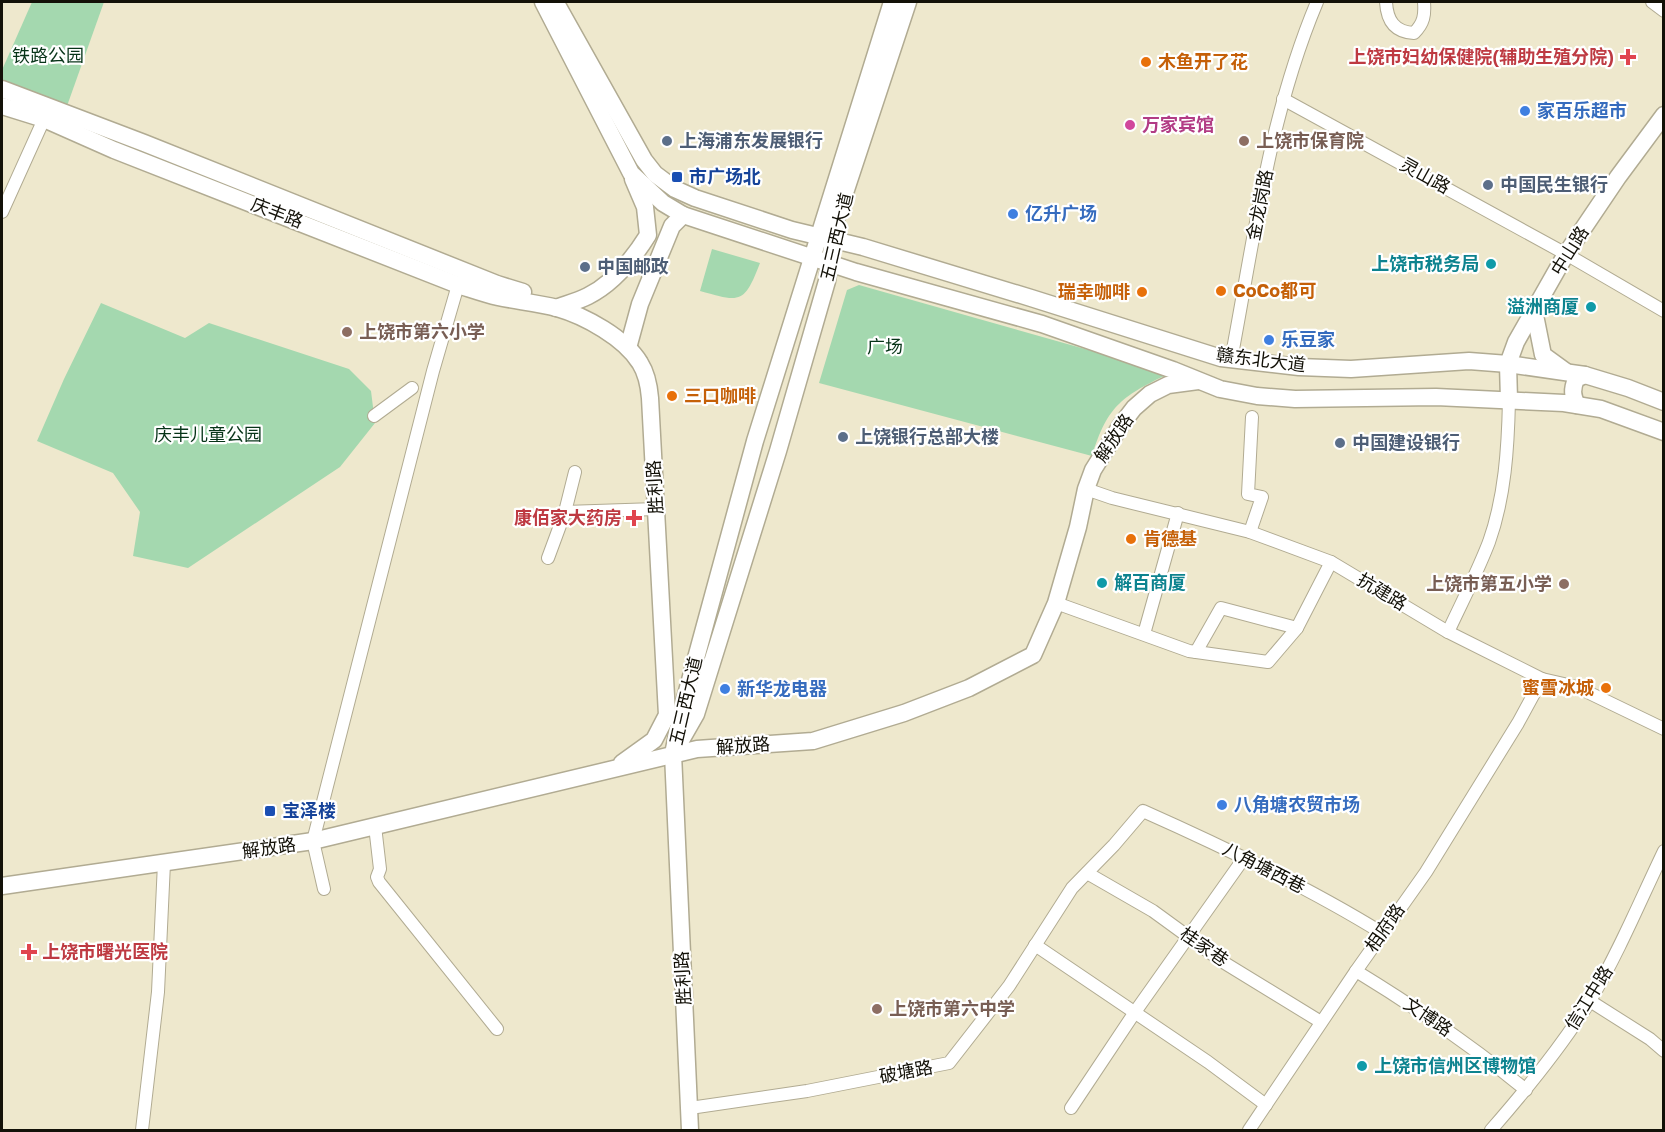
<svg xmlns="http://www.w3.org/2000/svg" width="1665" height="1132" font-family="'Golos Text','Noto Sans SC',sans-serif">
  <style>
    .green { fill: #a4d8af }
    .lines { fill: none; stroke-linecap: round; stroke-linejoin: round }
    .street-casing { stroke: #b1ab92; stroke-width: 14 }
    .secondary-casing { stroke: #b1ab92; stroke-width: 19 }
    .street { stroke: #fff; stroke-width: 12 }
    .secondary { stroke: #fff; stroke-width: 16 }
    .health-dot { fill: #e0444e; stroke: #fff; stroke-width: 2 }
    .food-dot { fill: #e8710a; stroke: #fff; stroke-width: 2 }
    .shop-dot { fill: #3f7fe0; stroke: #fff; stroke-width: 2 }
    .hotel-dot { fill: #d1479c; stroke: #fff; stroke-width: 2 }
    .service-dot { fill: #5c6f8a; stroke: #fff; stroke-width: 2 }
    .education-dot { fill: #8d6e63; stroke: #fff; stroke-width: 2 }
    .transit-dot { fill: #1a4fb4; stroke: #fff; stroke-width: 2 }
    .culture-dot { fill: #0f9aa8; stroke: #fff; stroke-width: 2 }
    .labels { text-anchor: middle; stroke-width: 4.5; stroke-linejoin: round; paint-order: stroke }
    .park-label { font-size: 18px; fill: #073418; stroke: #fff }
    .health-label { font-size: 18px; font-weight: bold; fill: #be3a42; stroke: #fff; text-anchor: end }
    .food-label { font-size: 18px; font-weight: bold; fill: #c56008; stroke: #fff; text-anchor: start }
    .shop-label { font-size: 18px; font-weight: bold; fill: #366cbe; stroke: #fff; text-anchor: start }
    .hotel-label { font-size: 18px; font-weight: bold; fill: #b23c85; stroke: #fff; text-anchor: start }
    .service-label { font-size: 18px; font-weight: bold; fill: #4e5e75; stroke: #fff; text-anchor: start }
    .education-label { font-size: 18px; font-weight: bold; fill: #785e54; stroke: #fff; text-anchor: start }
    .street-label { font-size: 18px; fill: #131108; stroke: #fff }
    .transit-label { font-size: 18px; font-weight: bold; fill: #164399; stroke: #fff; text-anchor: start }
    .culture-label { font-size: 18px; font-weight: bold; fill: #0d838f; stroke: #fff; text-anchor: end }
  </style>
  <rect width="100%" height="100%" fill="#eee8cd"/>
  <!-- green -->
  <g class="green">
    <path d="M32 2H104L67 106 2 83V70Z"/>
    <path d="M712 249 760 263C744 305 740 302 700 291Z"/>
    <path d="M859 285 1170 373C1123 396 1108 404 1092 456L819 383 847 290Z"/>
    <path d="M101 303 185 338 209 323 349 369 371 391 375 423 340 467 188 568 133 556 140 512 113 473 37 441 64 379Z"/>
  </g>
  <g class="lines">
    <!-- street casing -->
    <g class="street-casing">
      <g id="street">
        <path d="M1386 2C1387 20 1394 32 1414 33 1424 23 1425 15 1424 2"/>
        <path d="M1652 2 1664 11"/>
        <path d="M1283 99 1566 254 1664 311"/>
        <path d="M2 212 44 119"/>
        <path d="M1231 360C1254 239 1269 116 1317 2"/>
        <path d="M374 416 412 388"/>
        <path d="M1086 489 1112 498 1250 532 1331 562 1448 632 1542 679 1577 687 1664 729"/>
        <path d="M565 512 656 509"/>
        <path d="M1250 532 1262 497 1248 494 1252 417"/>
        <path d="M548 558 565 512 575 472"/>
        <path d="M1056 603 1189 651 1268 662 1297 628 1331 562"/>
        <path d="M1448 632C1462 602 1477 573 1489 542 1505 497 1508 448 1509 400"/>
        <path d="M1144 634 1178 513"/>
        <path d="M1196 652 1221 608 1297 628"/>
        <path d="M375 826 380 869 377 877 379 882 497 1029"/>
        <path d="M1087 873 1153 911 1223 962 1321 1022"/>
        <path d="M324 889 313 841 433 371 458 285"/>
        <path d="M1035 945 1208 1062 1266 1105"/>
        <path d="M1356 971C1415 1007 1472 1046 1526 1090"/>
        <path d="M1590 1001 1650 1039 1664 1051"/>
        <path d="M690 1108 807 1091 949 1063 1009 986 1072 888 1114 845 1143 811C1224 847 1306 886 1382 933"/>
        <path d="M1071 1108 1135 1012 1244 858"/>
        <path d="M142 1130 158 992 164 863"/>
        <path d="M1249 1130 1356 971 1426 872 1518 723 1542 679"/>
        <path d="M1491 1130C1526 1090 1563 1045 1591 999 1619 952 1640 901 1664 851"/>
      </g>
    </g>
    <!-- secondary casing -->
    <g class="secondary-casing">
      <g id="secondary">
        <path d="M543 2 631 173 663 203 683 215 856 272 1042 324 1173 370 1220 389 1257 396 1295 399 1436 397 1564 403 1601 409 1664 432"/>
        <path d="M556 3 644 160 655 174 675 189 695 198 792 230 863 247 1031 298 1221 358 1299 367 1351 369 1469 361 1508 364 1585 375 1628 388 1664 402"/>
        <path d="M2 89 144 143 497 284 523 292"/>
        <path d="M2 106 44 119 114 150 458 285C471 289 485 294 498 297 517 301 538 303 557 308 585 316 625 338 640 363 647 374 649 386 650 398L667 715 654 740 622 763"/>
        <path d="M556 308C567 304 578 301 588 296 614 283 633 259 648 235L645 207 633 179"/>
        <path d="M1534 310 1543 355 1565 371"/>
        <path d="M628 348 640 304 672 226 683 215"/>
        <path d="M1509 400 1508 364 1516 342 1566 254 1618 177 1664 115"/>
        <path d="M1577 405C1572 395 1572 389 1576 379L1585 375"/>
        <path d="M680 742 696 714 778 451 827 281 836 220 908 2"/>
        <path d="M2 886 313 841 697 749 813 741 904 713 969 688 1033 655 1056 603 1078 527 1086 489 1093 470 1121 425 1134 408 1150 394 1168 385 1198 381"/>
        <path d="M690 1130 673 754 683 706 755 441 892 2"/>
      </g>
    </g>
    <!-- street -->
    <use href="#street" class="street"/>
    <!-- secondary -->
    <use href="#secondary" class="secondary"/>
  </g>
  <!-- markers -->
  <g class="health-dot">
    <path d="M1625 48h6v6h6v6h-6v6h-6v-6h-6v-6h6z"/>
    <path d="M631 509h6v6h6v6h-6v6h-6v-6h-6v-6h6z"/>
    <path d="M26 943h6v6h6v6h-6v6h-6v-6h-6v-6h6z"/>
  </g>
  <g class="food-dot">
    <circle cx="1146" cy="62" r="6"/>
    <circle cx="1221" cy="291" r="6"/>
    <circle cx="1142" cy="292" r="6"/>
    <circle cx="672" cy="396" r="6"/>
    <circle cx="1131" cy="539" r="6"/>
    <circle cx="1606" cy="688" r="6"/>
  </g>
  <g class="shop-dot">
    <circle cx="1525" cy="111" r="6"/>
    <circle cx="1013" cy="214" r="6"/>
    <circle cx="1269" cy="340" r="6"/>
    <circle cx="725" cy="689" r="6"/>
    <circle cx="1222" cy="805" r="6"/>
  </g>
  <circle class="hotel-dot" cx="1130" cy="125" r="6"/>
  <g class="service-dot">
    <circle cx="667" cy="141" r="6"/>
    <circle cx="1488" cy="185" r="6"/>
    <circle cx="585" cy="267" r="6"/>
    <circle cx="843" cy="437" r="6"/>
    <circle cx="1340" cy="443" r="6"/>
  </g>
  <g class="education-dot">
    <circle cx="1244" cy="141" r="6"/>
    <circle cx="347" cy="332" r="6"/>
    <circle cx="1564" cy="584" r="6"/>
    <circle cx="877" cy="1009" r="6"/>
  </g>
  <g class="transit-dot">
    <rect x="671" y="171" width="12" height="12" rx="3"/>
    <rect x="264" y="805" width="12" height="12" rx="3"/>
  </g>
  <g class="culture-dot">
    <circle cx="1491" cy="264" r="6"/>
    <circle cx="1591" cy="307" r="6"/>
    <circle cx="1102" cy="583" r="6"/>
    <circle cx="1362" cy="1066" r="6"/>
  </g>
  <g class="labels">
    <!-- park labels -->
    <g class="park-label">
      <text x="48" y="62">铁路公园</text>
      <text x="885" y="353">广场</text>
      <text x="208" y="441">庆丰儿童公园</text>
    </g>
    <!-- health labels -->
    <g class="health-label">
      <text x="1614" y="63">上饶市妇幼保健院(辅助生殖分院)</text>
      <text x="622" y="524">康佰家大药房</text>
      <text x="42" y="958" text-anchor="start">上饶市曙光医院</text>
    </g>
    <!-- food labels -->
    <g class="food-label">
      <text x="1158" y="68">木鱼开了花</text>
      <text x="1233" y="297">CoCo都可</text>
      <text x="1130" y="298" text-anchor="end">瑞幸咖啡</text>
      <text x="684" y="402">三口咖啡</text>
      <text x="1143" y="545">肯德基</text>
      <text x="1594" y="694" text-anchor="end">蜜雪冰城</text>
    </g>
    <!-- shop labels -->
    <g class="shop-label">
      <text x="1537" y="117">家百乐超市</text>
      <text x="1025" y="220">亿升广场</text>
      <text x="1281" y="346">乐豆家</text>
      <text x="737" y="695">新华龙电器</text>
      <text x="1234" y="811">八角塘农贸市场</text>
    </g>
    <!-- hotel labels -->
    <g class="hotel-label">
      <text x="1142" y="131">万家宾馆</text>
    </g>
    <!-- service labels -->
    <g class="service-label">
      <text x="679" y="147">上海浦东发展银行</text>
      <text x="1500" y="191">中国民生银行</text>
      <text x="597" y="273">中国邮政</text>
      <text x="855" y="443">上饶银行总部大楼</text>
      <text x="1352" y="449">中国建设银行</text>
    </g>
    <!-- education labels -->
    <g class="education-label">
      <text x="1256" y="147">上饶市保育院</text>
      <text x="359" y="338">上饶市第六小学</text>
      <text x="1552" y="590" text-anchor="end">上饶市第五小学</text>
      <text x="889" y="1015">上饶市第六中学</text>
    </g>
    <!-- street labels -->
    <g class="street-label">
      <text transform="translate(1425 176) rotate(29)" y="6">灵山路</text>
      <text transform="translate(1260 205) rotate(-79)" y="6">金龙岗路</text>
      <text transform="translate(277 213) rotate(21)" y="6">庆丰路</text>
      <text transform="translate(837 237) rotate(-77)" y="6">五三西大道</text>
      <text transform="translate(1570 251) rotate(-58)" y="6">中山路</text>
      <text transform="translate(1261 360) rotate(7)" y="6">赣东北大道</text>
      <text transform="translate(1114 438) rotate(-56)" y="6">解放路</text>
      <text transform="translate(655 487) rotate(-93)" y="6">胜利路</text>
      <text transform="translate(1382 592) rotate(31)" y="6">抗建路</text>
      <text transform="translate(686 701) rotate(-77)" y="6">五三西大道</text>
      <text transform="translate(743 746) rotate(-4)" y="6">解放路</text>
      <text transform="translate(269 848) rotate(-8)" y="6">解放路</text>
      <text transform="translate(1264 868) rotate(27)" y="6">八角塘西巷</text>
      <text transform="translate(1385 928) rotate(-55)" y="6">相府路</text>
      <text transform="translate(1204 947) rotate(35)" y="6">桂家巷</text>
      <text transform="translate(683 978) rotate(-93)" y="6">胜利路</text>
      <text transform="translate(1589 998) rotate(-58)" y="6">信江中路</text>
      <text transform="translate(1428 1017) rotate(34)" y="6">文博路</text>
      <text transform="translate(906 1072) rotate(-11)" y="6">破塘路</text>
    </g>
    <!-- transit labels -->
    <g class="transit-label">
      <text x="689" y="183">市广场北</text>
      <text x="282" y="817">宝泽楼</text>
    </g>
    <!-- culture labels -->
    <g class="culture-label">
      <text x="1479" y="270">上饶市税务局</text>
      <text x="1579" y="313">溢洲商厦</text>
      <text x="1114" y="589" text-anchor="start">解百商厦</text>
      <text x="1374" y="1072" text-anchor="start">上饶市信州区博物馆</text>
    </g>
  </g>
  <!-- border -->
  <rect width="1665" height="1132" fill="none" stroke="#131108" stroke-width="6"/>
</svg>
